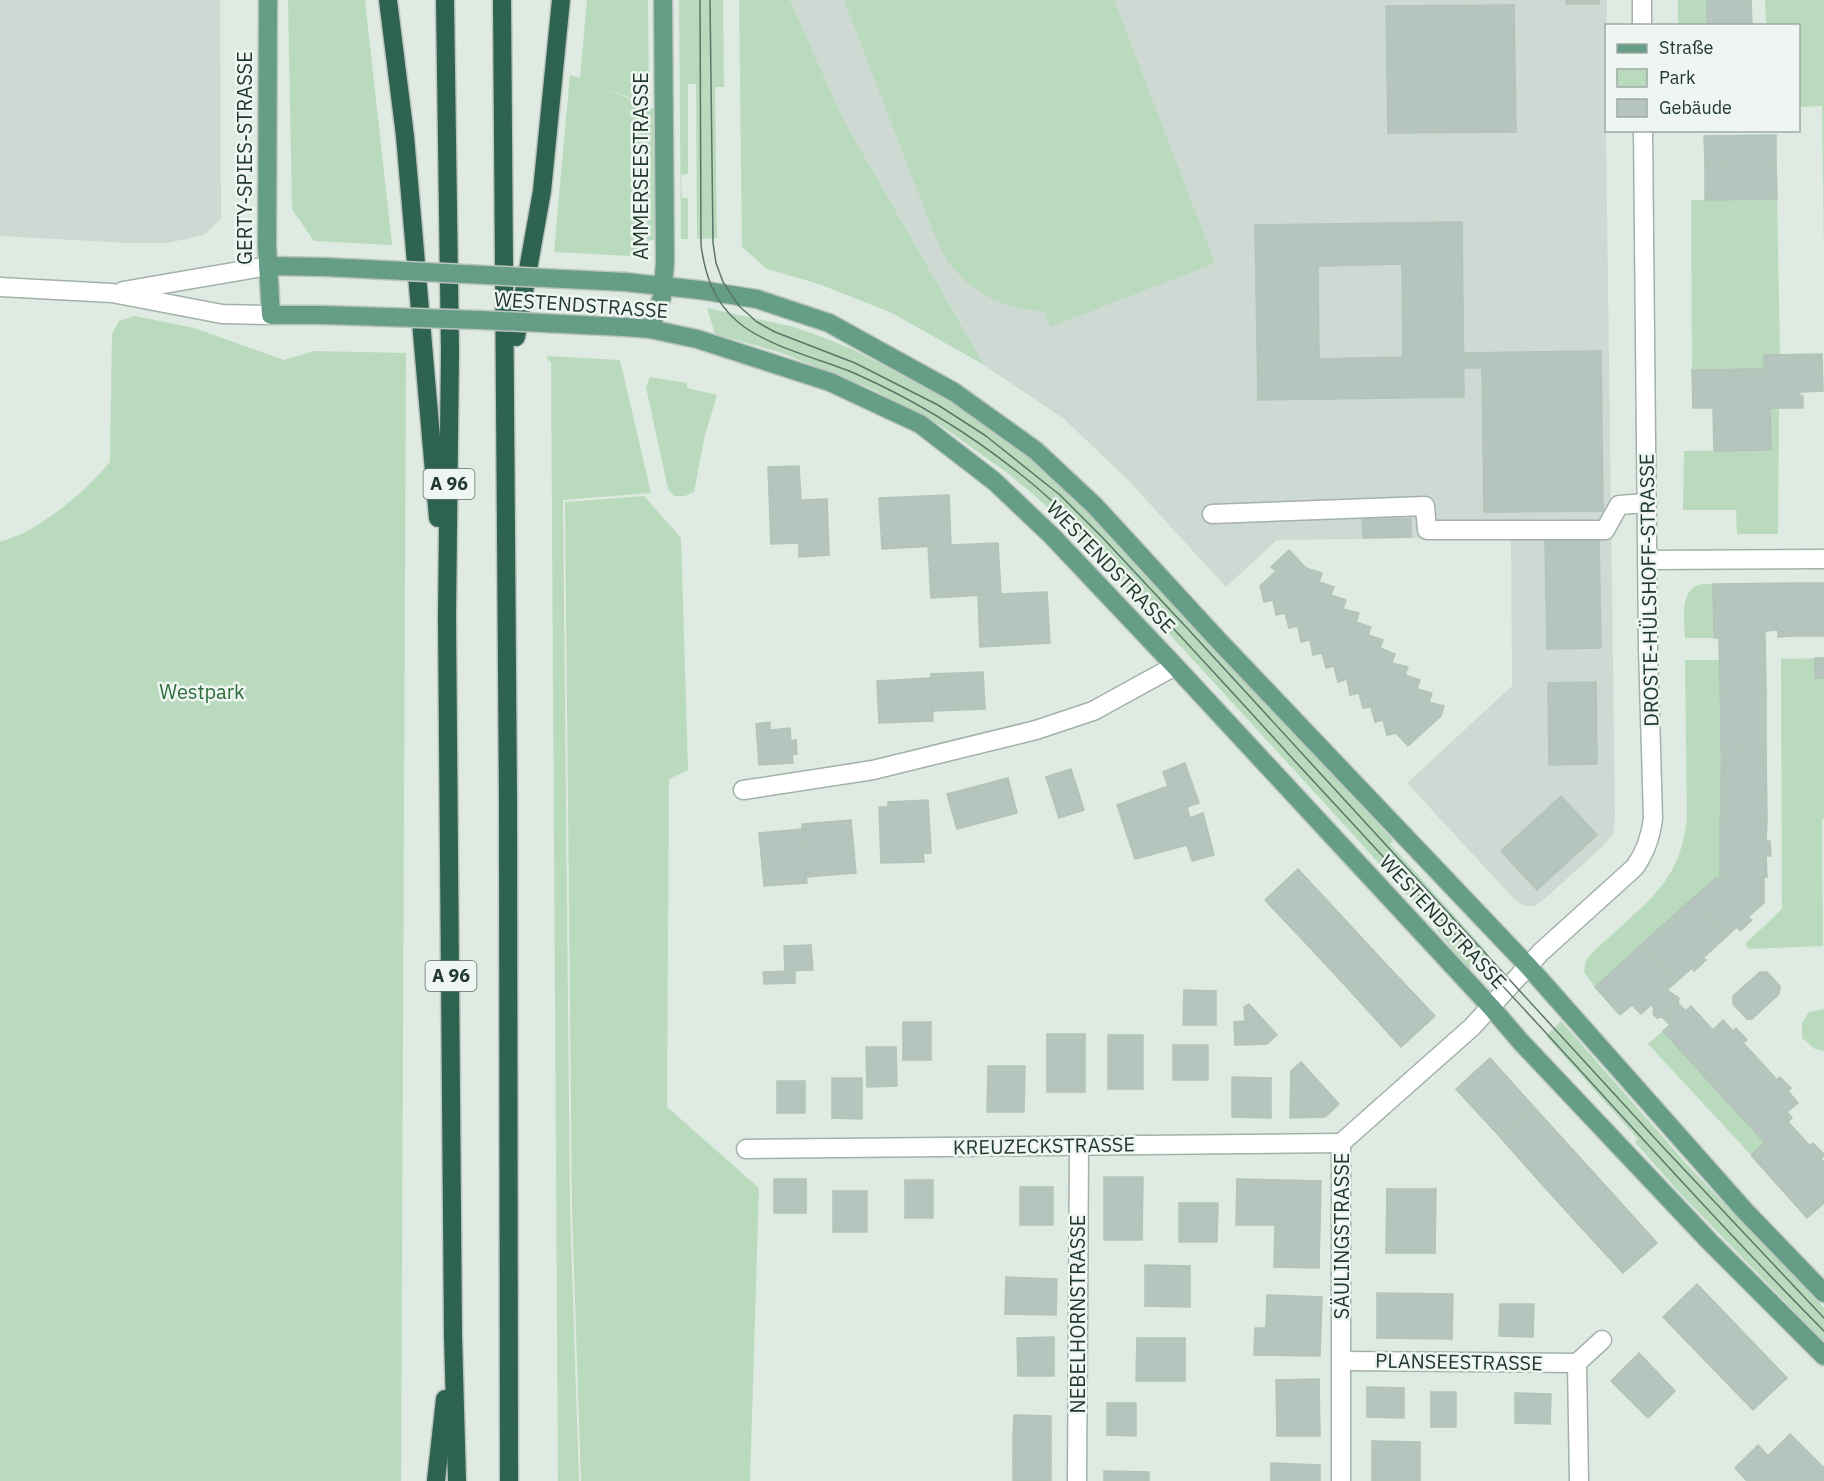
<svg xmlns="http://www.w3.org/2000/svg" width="1824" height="1481" font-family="'IBM Plex Sans',sans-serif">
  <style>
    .built { fill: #cdd9d2 }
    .green { fill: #b9dabc }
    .building { fill: #b5c4bc; stroke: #b2c3b9; stroke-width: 1.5; fill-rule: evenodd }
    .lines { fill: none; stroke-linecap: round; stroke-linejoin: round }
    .minor-casing { stroke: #a2b1a9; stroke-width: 21 }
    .major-casing { stroke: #bcc4c0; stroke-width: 21 }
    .highway-casing { stroke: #bcc4c0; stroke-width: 21 }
    .minor { stroke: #fff; stroke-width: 18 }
    .major { stroke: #659d86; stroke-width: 18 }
    .highway { stroke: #2e6350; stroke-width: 18 }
    .tram { stroke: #5b7569; stroke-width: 1.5 }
    .major-bridge-casing { stroke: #bcc4c0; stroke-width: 21; stroke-linecap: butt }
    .major-bridge { stroke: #659d86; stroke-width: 18 }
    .labels { text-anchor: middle; stroke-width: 5; stroke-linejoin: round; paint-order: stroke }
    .shield { fill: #eff6f2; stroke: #5f7269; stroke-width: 1.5 }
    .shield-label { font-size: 18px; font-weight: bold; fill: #21392e }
    .street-label { font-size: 20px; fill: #21392e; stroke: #eff6f2 }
    .park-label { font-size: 20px; fill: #2d6d3b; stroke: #eff6f2 }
  </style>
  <rect width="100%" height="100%" fill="#dfeae3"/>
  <!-- built -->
  <g class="built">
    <path d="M0 0H220L221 219 204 235 167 243H128L0 236Z"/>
    <path d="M790 0H1607L1606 130 1615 819 1613 834 1603 846 1541 902 1533 906H1524L1516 901 1407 783 1512 686 1511 537 1277 540 1226 587 1127 479 1064 419 984 365 843 119Z"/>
  </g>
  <!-- green -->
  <g class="green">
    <path d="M288 0H365L392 245 314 241 292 209Z"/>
    <path d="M587 0H648L649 105 595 85 655 109 654 240H650L630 256 554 252 570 75 580 78Z"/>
    <path d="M679 0H723L724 87H715L717 238 697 239 696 84H688V174L681 175 682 198H688V239H681Z"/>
    <path d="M739 0H790L843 119 984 365 892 313 819 284 767 269 742 247Z"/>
    <path d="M844 0H1114L1215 263 1050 327 1044 311 1020 309 994 300 967 283 947 261 933 231Z"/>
    <rect x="1678" y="0" width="29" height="25"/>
    <path d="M1765 0H1824V255L1822 106 1799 107 1798 26 1766 25Z"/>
    <path d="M1777 199 1780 354 1764 355V369H1692L1691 200Z"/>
    <path d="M707 308 794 327 822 337 852 349 919 384 954 403 1027 457 1056 480 1095 515 1393 840 1390 844 1488 953 1468 969 1430 921 1358 840 1218 687 1080 537 1033 494 1006 472 943 427 872 389 779 352 715 334Z"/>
    <path d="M135 316 194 328 284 360 314 351 406 353 401 1481H0V542C10 538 21 535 31 529 60 512 88 488 110 462L112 334 119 321Z"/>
    <path d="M546 356 620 360 651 493 563 500 570 1210 579 1481H558L551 362 549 361Z"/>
    <path d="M650 377 687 383V388L717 395 705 435 694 492 685 496H674L668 489 646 387Z"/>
    <path d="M1770 408H1779L1778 534H1737L1736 510H1683L1684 451 1771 450Z"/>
    <path d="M644 496 681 538 688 770 669 779 667 1107 759 1188 750 1481H581L572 1209 565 502Z"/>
    <path d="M1702 584H1713L1714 638H1685C1685 619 1678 589 1702 584Z"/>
    <path d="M1824 658V819H1822L1823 946 1749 949 1745 944 1782 909 1781 659Z"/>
    <path d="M1685 660H1719L1721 819 1720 820V878H1716L1595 987 1584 972 1586 960C1594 950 1604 942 1613 934 1654 896 1680 878 1687 819Z"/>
    <path d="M1824 1009V1051L1815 1049 1802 1038V1023L1809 1012Z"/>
    <path d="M1561 1021 1692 1170 1824 1308V1342L1677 1190 1635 1142 1638 1139 1546 1036Z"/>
    <path d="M1663 1031 1765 1143 1751 1155 1648 1044Z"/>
  </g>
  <!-- building -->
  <g class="building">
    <rect x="1566" y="0" width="33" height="4"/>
    <path d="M1707 0H1751L1752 26H1707Z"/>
    <path d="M1514 5 1516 132 1388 133 1386 6Z"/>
    <path d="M1776 135V162L1705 164 1704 136Z"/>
    <path d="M1776 162 1777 199 1705 200V164Z"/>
    <path d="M1462 222 1464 397 1258 400 1255 225ZM1402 264 1403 357 1319 359 1318 266Z"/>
    <path d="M1601 351 1603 511 1484 512 1482 368H1464L1463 353Z"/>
    <path d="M1822 354 1823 391 1800 392V396H1803V408H1770L1771 450 1714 451 1713 408H1693L1692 370 1764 369V355Z"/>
    <path d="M799 466 801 500 827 499 829 555 799 557V543L771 544 768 467Z"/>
    <path d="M949 495 951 545 882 549 879 498Z"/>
    <path d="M1362 519H1411V537L1363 538Z"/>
    <path d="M1545 540H1599L1601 648 1547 649Z"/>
    <path d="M998 543 1001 594 931 598 928 546Z"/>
    <path d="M1289 550 1306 568 1322 573 1319 582 1334 587 1331 595 1346 600 1343 609 1359 613 1356 622 1371 627 1368 635 1383 640 1380 648 1395 654 1392 663 1408 667 1405 675 1420 680 1417 689 1432 693 1429 702 1444 706 1441 716 1408 746 1396 733 1387 735 1383 720 1375 722 1371 707 1363 708 1359 693 1350 695 1347 679 1338 682 1334 666 1326 668 1322 653 1313 655 1310 640 1301 642 1298 626 1289 628 1285 613 1276 615 1273 600 1264 602 1260 586 1276 571 1271 567Z"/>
    <path d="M1793 583 1794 636 1778 637V630L1765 631V637L1714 638 1713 584Z"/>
    <path d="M1793 583H1824V636H1794Z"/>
    <path d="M1047 592 1050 643 980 647 978 595Z"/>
    <path d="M1765 637 1766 692H1720L1719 638Z"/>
    <rect x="1815" y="658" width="9" height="20"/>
    <path d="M983 672 985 709 932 711 931 674Z"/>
    <path d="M931 678 933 721 879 723 877 681Z"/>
    <path d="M1596 682 1597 764 1549 765 1548 683Z"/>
    <path d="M1720 692H1766V749L1721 750Z"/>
    <path d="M770 722V730L790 728 791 741 796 740 797 754 792 755 793 763 759 765 756 724Z"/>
    <path d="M1766 749 1767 819H1721V750Z"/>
    <path d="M1185 763 1199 803 1187 807 1190 818 1203 813 1214 855 1192 861 1187 845 1135 859 1117 805 1168 786 1163 772Z"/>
    <path d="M1071 769 1084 810 1059 818 1046 777Z"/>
    <path d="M1008 778 1017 813 957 829 947 794Z"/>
    <path d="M1561 796 1597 835 1537 890 1501 851Z"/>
    <path d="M928 800 931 853H923L924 862 881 863 879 807H888V802Z"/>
    <path d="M1720 819H1767L1766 841H1770L1771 856H1766L1767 877 1720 878Z"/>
    <path d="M851 820 856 873 806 877 802 824Z"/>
    <path d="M802 829 807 883 764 886 759 833Z"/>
    <path d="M1298 869 1348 923 1315 953 1265 900Z"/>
    <path d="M1764 877V903L1748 917 1752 920 1740 931 1737 927 1727 936 1693 898 1716 878Z"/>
    <path d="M1693 898 1727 936 1703 958 1706 960 1694 971 1692 968 1676 982 1642 944Z"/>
    <path d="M1348 923 1385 963 1352 993 1315 953Z"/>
    <path d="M1642 944 1676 982 1667 990 1679 998 1678 1003 1662 1017 1657 1018 1653 1014 1654 1008 1651 1005 1641 1014 1632 1005 1620 1015 1595 987Z"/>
    <path d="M811 945 813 970 785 971 784 946Z"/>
    <path d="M1385 963 1435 1016 1401 1047 1352 993Z"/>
    <path d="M795 971V983L764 984 763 972Z"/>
    <path d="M1760 972H1767L1780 986 1779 994 1752 1019H1747L1733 1004V996Z"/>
    <path d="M1184 990 1216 991V1025H1183Z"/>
    <path d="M1678 1003 1686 1011 1691 1006 1713 1030 1723 1020 1733 1031 1736 1028 1747 1040 1743 1043 1760 1061 1722 1096 1663 1031 1670 1025 1662 1017Z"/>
    <path d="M1249 1004 1277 1035 1267 1044 1235 1045 1234 1022 1245 1021 1244 1007Z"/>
    <rect x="903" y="1022" width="28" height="38"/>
    <rect x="1047" y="1034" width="38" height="58"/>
    <rect x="1108" y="1035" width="35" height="54"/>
    <rect x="1173" y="1045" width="35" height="35"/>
    <path d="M866 1047H896L897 1086 867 1087Z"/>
    <path d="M1490 1058 1534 1107 1500 1137 1456 1089Z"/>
    <path d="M1760 1061 1777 1080 1780 1077 1791 1088 1788 1091 1798 1103 1787 1112 1792 1118 1765 1143 1722 1096Z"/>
    <path d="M1301 1062 1339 1104 1325 1117 1290 1118 1291 1071Z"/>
    <path d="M988 1066H1025L1024 1112H987Z"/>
    <path d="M1232 1077 1271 1078V1118L1232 1117Z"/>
    <path d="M832 1078H862V1119L832 1118Z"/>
    <rect x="777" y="1081" width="28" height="32"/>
    <path d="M1534 1107 1573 1150 1539 1181 1500 1137Z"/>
    <path d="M1788 1122 1810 1146 1813 1143 1824 1154 1821 1159 1824 1162V1203L1807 1218 1751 1155Z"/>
    <path d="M1573 1150 1612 1193 1578 1224 1539 1181Z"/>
    <path d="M1104 1177H1143L1142 1240H1104Z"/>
    <rect x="774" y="1179" width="32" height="34"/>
    <path d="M1237 1179 1321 1181 1319 1268 1274 1267 1275 1225H1236Z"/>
    <rect x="905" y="1180" width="28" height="38"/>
    <rect x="1020" y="1187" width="33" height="38"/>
    <path d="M1387 1189H1436L1435 1253H1386Z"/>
    <rect x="833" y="1191" width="34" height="41"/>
    <path d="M1612 1193 1657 1243 1623 1273 1578 1224Z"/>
    <path d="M1179 1203H1218L1217 1242H1179Z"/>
    <path d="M1145 1265 1190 1266V1307L1145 1306Z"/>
    <path d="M1006 1277 1057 1279 1056 1315 1005 1314Z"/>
    <path d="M1697 1284 1787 1378 1753 1410 1663 1317Z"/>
    <path d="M1377 1293 1453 1294 1452 1339 1377 1338Z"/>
    <path d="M1267 1295 1322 1297 1320 1356 1254 1355 1255 1328H1266Z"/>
    <path d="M1500 1304H1534L1533 1337 1499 1336Z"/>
    <path d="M1054 1337V1376H1018L1017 1338Z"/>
    <path d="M1137 1338H1185V1381H1136Z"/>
    <path d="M1639 1353 1675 1391 1648 1418 1611 1381Z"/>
    <path d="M1319 1379 1320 1436H1277L1276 1380Z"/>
    <path d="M1367 1387 1404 1388V1418L1367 1417Z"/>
    <rect x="1431" y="1392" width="25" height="35"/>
    <path d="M1515 1393 1551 1394 1550 1424 1515 1423Z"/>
    <path d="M1107 1403H1136V1436L1107 1435Z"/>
    <path d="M1014 1415 1051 1416V1439H1013Z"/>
    <path d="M1790 1434 1824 1468V1481H1747L1735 1468 1758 1445 1768 1456Z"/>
    <rect x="1013" y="1439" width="38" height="21"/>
    <path d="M1372 1441 1420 1442V1481H1372Z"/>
    <rect x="1013" y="1460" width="38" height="21"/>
    <path d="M1271 1463 1320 1465V1481H1271Z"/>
    <path d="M1104 1471 1149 1472V1481H1104Z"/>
  </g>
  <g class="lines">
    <!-- minor casing -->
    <g class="minor-casing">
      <g id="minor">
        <path d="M1642 0V26"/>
        <path d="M0 287 112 293 222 314 271 315"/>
        <path d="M123 291 268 266"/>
        <path d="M1212 514 1425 506 1427 530H1605L1619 505 1647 503"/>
        <path d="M1647 560 1824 559"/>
        <path d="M743 790 873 770 1036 730 1093 711 1175 666"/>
        <path d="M746 1149 1341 1143"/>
        <path d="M1342 1361 1577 1363"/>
        <path d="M1077 1481 1079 1146"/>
        <path d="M1341 1481V1143L1472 1027 1541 952 1635 867C1646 851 1651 837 1653 818L1648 649 1643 130"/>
        <path d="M1579 1481 1577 1363 1602 1340"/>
      </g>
    </g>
    <!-- major casing -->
    <g class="major-casing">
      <g id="major">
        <path d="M268 0 267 246 271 315H323"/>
        <path d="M268 266 325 267"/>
        <path d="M625 282 700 290 757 299 829 323 954 392 1035 450 1094 505 1219 641 1528 966 1745 1211 1824 1293"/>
        <path d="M624 327 650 329 697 339 830 382 920 424 994 481 1052 536 1175 666 1491 1007 1521 1042 1710 1242 1824 1356"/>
        <path d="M650 329 662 297 665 263 663 0"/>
      </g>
    </g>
    <!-- highway casing -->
    <g class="highway-casing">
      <g id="highway">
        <path d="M388 0 405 136 438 518"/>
        <path d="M445 0 450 351 447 617 453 1335 457 1481"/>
        <path d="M502 0 508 802 509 1481"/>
        <path d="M516 337 542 191 561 0"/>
        <path d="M436 1481 445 1399"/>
      </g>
    </g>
    <!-- minor -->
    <use href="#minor" class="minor"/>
    <!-- major -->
    <use href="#major" class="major"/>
    <!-- highway -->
    <use href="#highway" class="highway"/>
    <!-- tram -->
    <g class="tram">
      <path d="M700 0 701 245C705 275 714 302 738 322 766 346 820 359 854 373 915 400 972 435 1024 477 1067 511 1104 554 1142 595 1193 649 1243 704 1293 759 1377 851 1463 942 1547 1034 1638 1134 1729 1235 1824 1331"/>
      <path d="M710 0 713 243 716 263 723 282 739 306 757 322 775 332 855 363 938 405 986 436 1060 495 1102 537 1187 628 1662 1146 1824 1318"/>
    </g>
    <!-- major-bridge casing -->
    <g class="major-bridge-casing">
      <g id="major-bridge">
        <path d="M325 267 625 282"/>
        <path d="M323 315 480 320 624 327"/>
      </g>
    </g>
    <!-- major-bridge -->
    <use href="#major-bridge" class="major-bridge"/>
  </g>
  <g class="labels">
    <!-- shield labels -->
    <g class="shield">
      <rect x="423.5" y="469" width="51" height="30" rx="4.5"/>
      <rect x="425.5" y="961" width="51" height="30" rx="4.5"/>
    </g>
    <g class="shield-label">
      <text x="449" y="490">A 96</text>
      <text x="451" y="982">A 96</text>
    </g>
    <!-- street labels -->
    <g class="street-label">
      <text transform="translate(245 158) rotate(-90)" y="7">GERTY-SPIES-STRASSE</text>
      <text transform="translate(641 166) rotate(-90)" y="7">AMMERSEESTRASSE</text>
      <text transform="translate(581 305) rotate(4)" y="7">WESTENDSTRASSE</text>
      <text transform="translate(1111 567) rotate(46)" y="7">WESTENDSTRASSE</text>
      <text transform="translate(1649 590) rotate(-91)" y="7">DROSTE-HÜLSHOFF-STRASSE</text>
      <text transform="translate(1443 922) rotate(47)" y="7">WESTENDSTRASSE</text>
      <text transform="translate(1044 1146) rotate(-1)" y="7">KREUZECKSTRASSE</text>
      <text transform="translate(1342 1236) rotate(-90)" y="7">SÄULINGSTRASSE</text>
      <text transform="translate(1078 1314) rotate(-90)" y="7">NEBELHORNSTRASSE</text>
      <text transform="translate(1459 1362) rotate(1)" y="7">PLANSEESTRASSE</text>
    </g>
    <!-- park labels -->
    <g class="park-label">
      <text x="202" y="699">Westpark</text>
    </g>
  </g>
  <!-- legend -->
  <rect x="1605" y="24" width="195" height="108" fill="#eff6f2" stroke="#9daaa4" stroke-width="1.5"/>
  <rect x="1617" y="44" width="30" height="9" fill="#659d86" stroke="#9daaa4" stroke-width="1.5"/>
  <text x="1659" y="54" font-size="18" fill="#21392e">Straße</text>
  <rect x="1617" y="69" width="30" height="18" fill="#b9dabc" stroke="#9daaa4" stroke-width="1.5"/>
  <text x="1659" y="84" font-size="18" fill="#21392e">Park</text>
  <rect x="1617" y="99" width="30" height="18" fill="#b5c4bc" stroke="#9daaa4" stroke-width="1.5"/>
  <text x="1659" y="114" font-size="18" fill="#21392e">Gebäude</text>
</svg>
